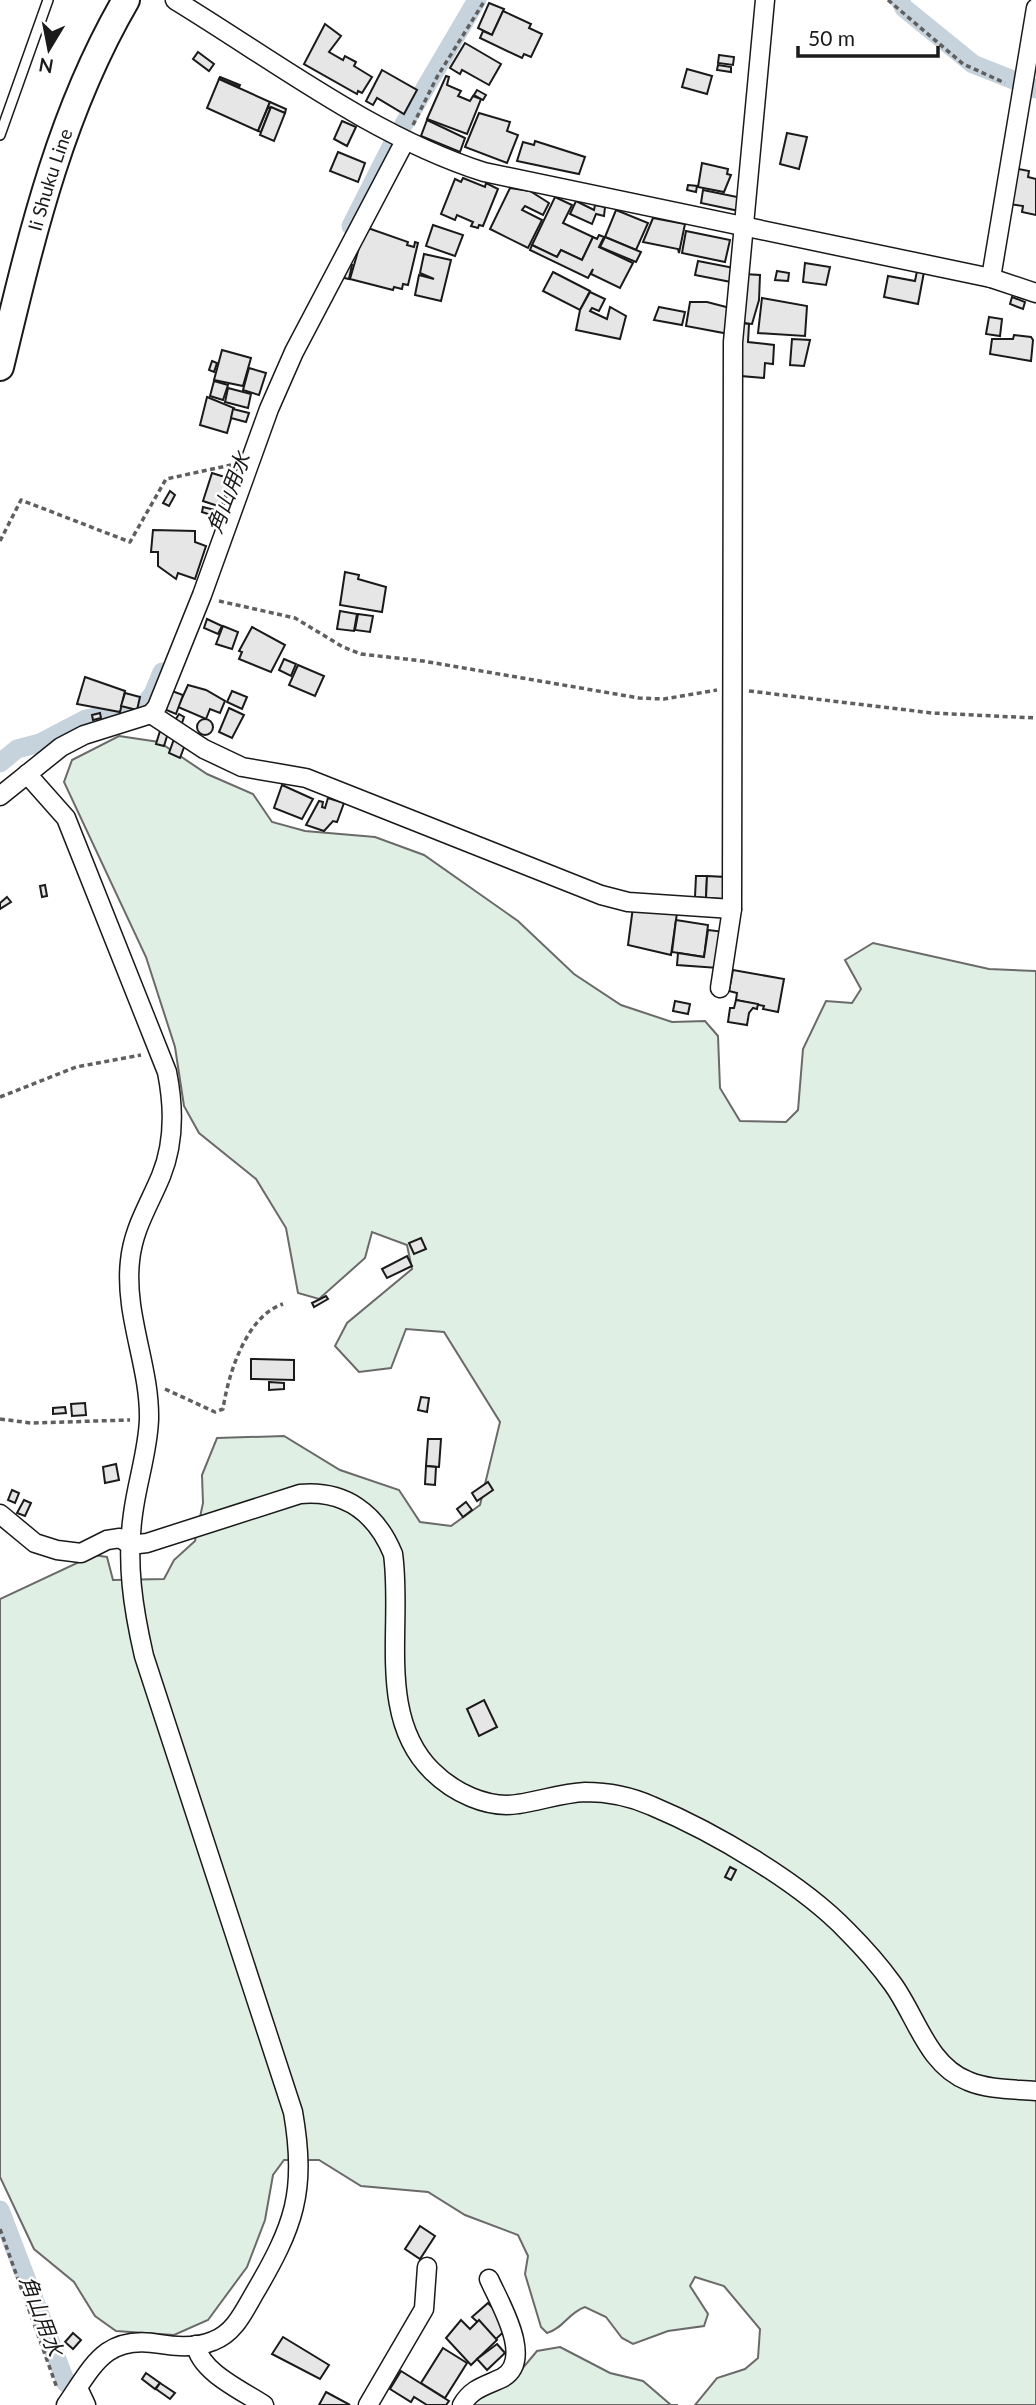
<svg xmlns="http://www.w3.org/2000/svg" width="1036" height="2405" font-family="Lato,'Noto Sans JP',sans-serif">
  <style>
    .green { fill: #e0efe3; stroke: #6a6a6a; stroke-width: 2 }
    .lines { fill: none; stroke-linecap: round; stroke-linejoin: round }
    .canal { stroke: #c6d2dc; stroke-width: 19 }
    .building { fill: #e6e6e6; stroke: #1a1a1a; stroke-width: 2 }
    .service-casing { stroke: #1a1a1a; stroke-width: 12 }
    .minor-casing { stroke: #1a1a1a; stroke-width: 21 }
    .primary-casing { stroke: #1a1a1a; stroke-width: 30 }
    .path { stroke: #5f5f5f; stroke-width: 3.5; stroke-dasharray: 5 3.5; stroke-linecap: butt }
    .service { stroke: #fff; stroke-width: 9 }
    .minor { stroke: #fff; stroke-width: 18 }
    .primary { stroke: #fff; stroke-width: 26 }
    .labels { text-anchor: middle; stroke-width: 5; stroke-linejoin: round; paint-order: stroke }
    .street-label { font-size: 19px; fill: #1a1a1a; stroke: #fff }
    .water-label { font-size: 21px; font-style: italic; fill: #1a1a1a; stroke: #fff }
  </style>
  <rect width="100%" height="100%" fill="#fff"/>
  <!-- green -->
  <g class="green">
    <path d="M119 736 159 742 207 774 253 794 272 822 305 831 375 837 424 855 518 921 574 974 621 1005 672 1022 705 1021 718 1036 720 1088 740 1121 786 1122 798 1110 803 1049 826 1001 852 1003 861 989 845 960 873 943 989 969 1036 971V2405H695L717 2378 745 2369 758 2358 760 2329 724 2286 695 2277 690 2286 708 2314 704 2326 668 2331 633 2344 622 2338 606 2317 585 2307C568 2313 564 2328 547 2333L541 2327 525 2274 528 2256 518 2235 465 2215 428 2192 361 2186 319 2160H284L273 2175 265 2220 247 2267 208 2320 174 2335 116 2331 95 2316 74 2282 34 2249 0 2177V1599L94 1555 107 1557 113 1580 164 1579 174 1560 195 1541 203 1503 202 1475 217 1438 284 1436 340 1470 399 1490 420 1522 451 1526 480 1505 500 1422 444 1332 406 1329 391 1368 359 1372 335 1346 347 1323 412 1269 407 1245 372 1232 365 1258 319 1299 298 1293 286 1228 256 1179 199 1133 184 1106 175 1047 146 957 64 782 72 760Z"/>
    <path d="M560 2347 610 2373 643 2381 671 2405H678H473L483 2391 517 2375 537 2351Z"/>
  </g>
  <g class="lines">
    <!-- canal -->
    <g class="canal">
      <path d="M900 0 904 8 973 64 1036 89"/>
      <path d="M404 124 477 0"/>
      <path d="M351 226 392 145"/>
      <path d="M0 763 17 749 40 743 86 719 131 710 145 704 153 694 162 672"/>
      <path d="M0 2210 66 2383"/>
    </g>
  </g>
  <!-- building -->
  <g class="building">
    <path d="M489 3 504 9 492 35 478 28Z"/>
    <path d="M503 11 531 24 529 28 542 34 531 57 524 54 522 58 480 38 483 31 492 35Z"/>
    <path d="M325 24 341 36 329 52 343 60 345 56 356 62 354 66 372 77 362 93 358 91 357 94 304 64Z"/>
    <path d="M465 43 501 64 489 85 462 70 460 74 450 68Z"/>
    <path d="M198 52 214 64 209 71 193 59Z"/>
    <path d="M719 55 734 57 733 65 718 63Z"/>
    <path d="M718 65 731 67V72L717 70Z"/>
    <path d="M687 69 712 76 707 94 682 87Z"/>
    <path d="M382 70 417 90 404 114 377 98 373 105 366 101Z"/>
    <path d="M446 76 449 77 447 85 461 91 458 96 470 101 473 96 481 99 467 134 427 119Z"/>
    <path d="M220 77 240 85 239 87 219 79Z"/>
    <path d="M219 79 270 102 258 131 207 108Z"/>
    <path d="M477 90 486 95 483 100 474 95Z"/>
    <path d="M270 102 286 109 285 113 268 107Z"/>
    <path d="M268 107 270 109 261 132 258 131Z"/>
    <path d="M271 107 285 113 274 141 260 135Z"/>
    <path d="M479 113 510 122 507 131 518 135 507 163 465 147Z"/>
    <path d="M427 120 465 138 460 152 421 136Z"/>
    <path d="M342 121 356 127 347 146 334 139Z"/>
    <path d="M787 133 807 137 799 169 780 164Z"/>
    <path d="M535 141 585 157 579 174 517 161 523 142 534 145Z"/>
    <path d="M338 152 365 163 358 182 330 171Z"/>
    <path d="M702 163 728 169 727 174 731 175 724 192 698 187Z"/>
    <path d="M1014 168 1029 171 1028 177 1036 179V215L1022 212 1023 206 1008 204Z"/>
    <path d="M463 178 485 187 486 183 498 189 483 226 479 225 478 228 471 226 473 222 457 215 455 220 441 214 455 179 461 182Z"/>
    <path d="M688 185 697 186 696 192 687 190Z"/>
    <path d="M510 188 530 191 549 203 543 215 525 206 522 210 542 220 528 248 490 229Z"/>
    <path d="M703 190 742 198 739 211 701 203Z"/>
    <path d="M555 197 572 205 563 223 593 237 582 260 561 250 557 257 532 245Z"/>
    <path d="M576 201 594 210 595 205 605 207 604 216 596 214 592 224 570 214Z"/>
    <path d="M616 210 648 223 636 250 605 237Z"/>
    <path d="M653 218 685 224 679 253 678 249 643 242Z"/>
    <path d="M433 225 463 235 455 256 426 246Z"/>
    <path d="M365 227 408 242 407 245 414 247 415 242 418 243 408 285 403 284 402 289 394 287 393 290 350 279Z"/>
    <path d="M686 231 730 240 725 262 682 253Z"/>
    <path d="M599 235 604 237 599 247 633 263 620 288 591 274 593 269 588 278 530 250 532 245 557 257 561 250 582 260 593 237 597 239Z"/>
    <path d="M605 237 641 252 636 262 600 247Z"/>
    <path d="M424 254 451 260 441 301 415 295 419 275 434 279 420 273Z"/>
    <path d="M698 261 734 268 731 282 695 275Z"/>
    <path d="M805 263 830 267 826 285 803 282Z"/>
    <path d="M348 264 352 265 349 279 344 278Z"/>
    <path d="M777 271 789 273 788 281 775 280Z"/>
    <path d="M917 271 924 272 918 304 884 297 888 276 915 281Z"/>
    <path d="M553 272 590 291 580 310 543 291Z"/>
    <path d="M744 274 760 275 759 300 752 324 742 323Z"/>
    <path d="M590 292 605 299 599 311 592 308 590 311 607 319 610 307 626 316 620 339 576 330 580 310Z"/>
    <path d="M1012 297 1025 302 1023 309 1010 304Z"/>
    <path d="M762 298 807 306 805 336 758 333Z"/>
    <path d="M690 302H707L734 309 729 334 686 326Z"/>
    <path d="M659 307 685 312 682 325 654 320Z"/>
    <path d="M989 317 1002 319 1000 336 986 334Z"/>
    <path d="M741 323 749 324 748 342 774 345 773 364 765 363 764 378 741 376Z"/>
    <path d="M1014 335 1031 337 1033 340 1031 361 990 354 992 339H1013Z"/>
    <path d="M792 339 810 340 804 366 790 365Z"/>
    <path d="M222 350 251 358 243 386 214 380Z"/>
    <path d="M212 361 217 363 214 372 209 370Z"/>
    <path d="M249 368 266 373 259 395 243 390Z"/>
    <path d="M214 381 228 385 223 400 210 396Z"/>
    <path d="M228 388 251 394 248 408 225 402Z"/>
    <path d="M207 397 234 408 227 433 200 425Z"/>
    <path d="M233 409 249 413 246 422 231 418Z"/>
    <path d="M212 473 231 479 221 507 203 501Z"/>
    <path d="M170 491 175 495 169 506 163 503Z"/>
    <path d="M203 507 219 511 217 517 202 512Z"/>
    <path d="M153 530 195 531V542L206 546 195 579 178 573 176 579 158 566V552H151Z"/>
    <path d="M345 572 359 575 358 579 386 587 382 612 340 605Z"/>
    <path d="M340 611 357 614 354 631 337 629Z"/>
    <path d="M358 614 373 616 370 632 355 630Z"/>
    <path d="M207 619 222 626 218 634 204 628Z"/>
    <path d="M223 626 238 632 232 649 216 644Z"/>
    <path d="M252 627 285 645 271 672 239 659 242 652 239 651Z"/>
    <path d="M284 659 296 664 291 676 279 670Z"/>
    <path d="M298 665 324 676 315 696 289 685Z"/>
    <path d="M85 677 125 691 120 712 77 704Z"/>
    <path d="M188 685 206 690 225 701 220 713 210 709 206 719 178 707Z"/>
    <path d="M172 691 183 695 176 714 164 709Z"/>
    <path d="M232 691 247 697 242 709 227 702Z"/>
    <path d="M125 693 140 697 137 710 121 706Z"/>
    <path d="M229 708 244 715 232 738 219 732Z"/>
    <path d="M100 713 101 718 93 720 92 715Z"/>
    <path d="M179 714 184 717 181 726 174 722Z"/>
    <circle cx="205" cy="727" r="8"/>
    <path d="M160 731 168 733 164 746 156 744Z"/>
    <path d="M174 739 186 742 180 758 169 753Z"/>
    <path d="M282 785 313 799 302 819 274 808Z"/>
    <path d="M328 798 344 803 337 822 333 821 324 831 306 825 319 801 323 802 322 807 325 808Z"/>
    <path d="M696 876H707L706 898 695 897Z"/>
    <path d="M707 876 726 877 724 899 706 898Z"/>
    <path d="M45 885 47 896 42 897 40 886Z"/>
    <path d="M7 897 11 902 0 909V903Z"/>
    <path d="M633 907 677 913 671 955 628 945Z"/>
    <path d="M676 920 708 925 704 957 672 952Z"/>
    <path d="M708 930 725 932 718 968 677 965 678 953 704 957Z"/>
    <path d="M733 970 784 979 778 1012 763 1009 764 1006 736 1000 737 993 729 991Z"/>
    <path d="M736 1000 758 1004 757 1009 753 1008 749 1013 747 1025 728 1022 730 1008H734Z"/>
    <path d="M675 1001 690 1004 688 1014 673 1011Z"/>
    <path d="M421 1238 426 1249 414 1254 409 1243Z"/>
    <path d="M407 1256 412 1266 387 1278 382 1269Z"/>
    <path d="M326 1296 328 1299 314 1307 312 1303Z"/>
    <path d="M251 1359 294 1360V1380L251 1379Z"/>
    <path d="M269 1382 284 1383V1389L269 1390Z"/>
    <path d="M421 1397 429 1398 427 1412 418 1410Z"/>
    <path d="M85 1403 86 1415 72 1416 71 1404Z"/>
    <path d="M65 1407 66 1413 53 1414V1408Z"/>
    <path d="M428 1439H441L439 1467 426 1466Z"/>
    <path d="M116 1464 119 1480 105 1483 103 1467Z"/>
    <path d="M426 1466 436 1467 435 1485 425 1484Z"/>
    <path d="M488 1482 493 1490 477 1501 472 1493Z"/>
    <path d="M12 1490 19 1493 15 1503 8 1500Z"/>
    <path d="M24 1500 31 1503 25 1516 17 1513Z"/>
    <path d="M466 1502 472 1510 463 1517 457 1509Z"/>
    <path d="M484 1700 497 1727 479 1736 467 1709Z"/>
    <path d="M730 1867 736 1870 731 1880 725 1877Z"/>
    <path d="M420 2226 435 2236 420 2259 405 2249Z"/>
    <path d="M488 2303 510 2326 496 2339 472 2317Z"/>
    <path d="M461 2320 470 2329 479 2320 497 2340 471 2365 446 2338Z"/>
    <path d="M73 2333 81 2340 73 2349 65 2342Z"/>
    <path d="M283 2337 329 2365 320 2379 272 2354Z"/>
    <path d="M497 2344 505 2353 487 2370 477 2359Z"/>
    <path d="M443 2348 467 2363 445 2398 421 2383Z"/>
    <path d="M401 2371 449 2401 446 2405H427L414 2397 411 2402 390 2389Z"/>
    <path d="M146 2373 160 2383 155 2389 142 2379Z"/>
    <path d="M160 2383 175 2393 170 2399 156 2389Z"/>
    <path d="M326 2392 350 2405H319Z"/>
  </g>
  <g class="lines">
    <!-- service casing -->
    <g class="service-casing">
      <path id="service" d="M0 135 48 0"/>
    </g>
    <!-- minor casing -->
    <g class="minor-casing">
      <g id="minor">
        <path d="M175 0C275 61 372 136 484 172L991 278 1036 293"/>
        <path d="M405 141 294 352 269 409 202 595 157 707 151 714 204 749 242 767 306 778 601 895 628 902 732 909 733 342 765 0"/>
        <path d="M991 278 1036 8"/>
        <path d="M27 774 66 818 167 1072C174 1107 175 1142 161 1176 149 1205 133 1229 130 1261 124 1315 150 1366 149 1419 148 1451 137 1482 133 1514 126 1563 133 1608 144 1656L293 2112C307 2192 294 2226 254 2294 243 2313 234 2333 213 2341 196 2348 177 2347 160 2344 105 2334 93 2366 66 2405"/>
        <path d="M0 796 61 747 84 735 151 714"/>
        <path d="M720 988 732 909"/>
        <path d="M0 1514 35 1543 57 1550 81 1553 107 1540 120 1538 130 1545 147 1543 300 1494C345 1490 376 1513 393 1554 403 1624 376 1716 432 1771 453 1792 487 1809 518 1804 540 1801 562 1793 585 1792 608 1792 632 1797 652 1806 714 1832 801 1883 847 1931 863 1947 879 1965 892 1983 916 2015 927 2065 968 2081 989 2090 1014 2089 1036 2091"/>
        <path d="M196 2345C200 2372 243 2391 264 2405"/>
        <path d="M78 2388 86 2405"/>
        <path d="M368 2405 424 2309 427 2267"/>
        <path d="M462 2405C472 2388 485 2386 502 2378 535 2360 499 2302 489 2279"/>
      </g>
    </g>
    <!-- primary casing -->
    <g class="primary-casing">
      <g id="primary">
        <path id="s1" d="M0 367C31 239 59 115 126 0"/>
      </g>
    </g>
    <!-- path -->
    <g class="path">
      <path d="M888 0 963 64 1005 83"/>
      <path d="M413 125 437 77 485 0"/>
      <path d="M0 541 21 500 130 542 166 479 231 465"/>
      <path d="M219 601 295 618 343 647 361 654 423 661 639 698 664 699 717 690"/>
      <path d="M749 691 932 713 1036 718"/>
      <path d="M0 1097 76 1067 141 1055"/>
      <path d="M165 1389 215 1412 223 1409C228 1375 246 1316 283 1304"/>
      <path d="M0 1419 31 1423 130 1420"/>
      <path d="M0 2229 57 2388"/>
    </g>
    <!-- service -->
    <use href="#service" class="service"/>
    <!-- minor -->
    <use href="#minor" class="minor"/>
    <!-- primary -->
    <use href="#primary" class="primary"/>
  </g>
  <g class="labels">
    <!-- street labels -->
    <g class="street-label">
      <text dy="7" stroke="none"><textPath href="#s1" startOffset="194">Ii Shuku Line</textPath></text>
    </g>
    <!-- water labels -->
    <g class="water-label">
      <text transform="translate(229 493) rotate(-69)" y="7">角山用水</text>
      <text transform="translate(41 2316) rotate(69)" y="7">角山用水</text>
    </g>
  </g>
  <!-- north arrow -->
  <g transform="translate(49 49) rotate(190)" stroke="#ffffff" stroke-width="5" paint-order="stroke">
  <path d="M0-5L12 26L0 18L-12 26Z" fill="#1a1a1a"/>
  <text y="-10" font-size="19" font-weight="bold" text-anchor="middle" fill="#1a1a1a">N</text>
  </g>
  <!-- scale -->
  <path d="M798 46v10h140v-10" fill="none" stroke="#1a1a1a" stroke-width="3.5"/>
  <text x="808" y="46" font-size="21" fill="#1a1a1a" stroke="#ffffff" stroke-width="5" paint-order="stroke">50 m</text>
</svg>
